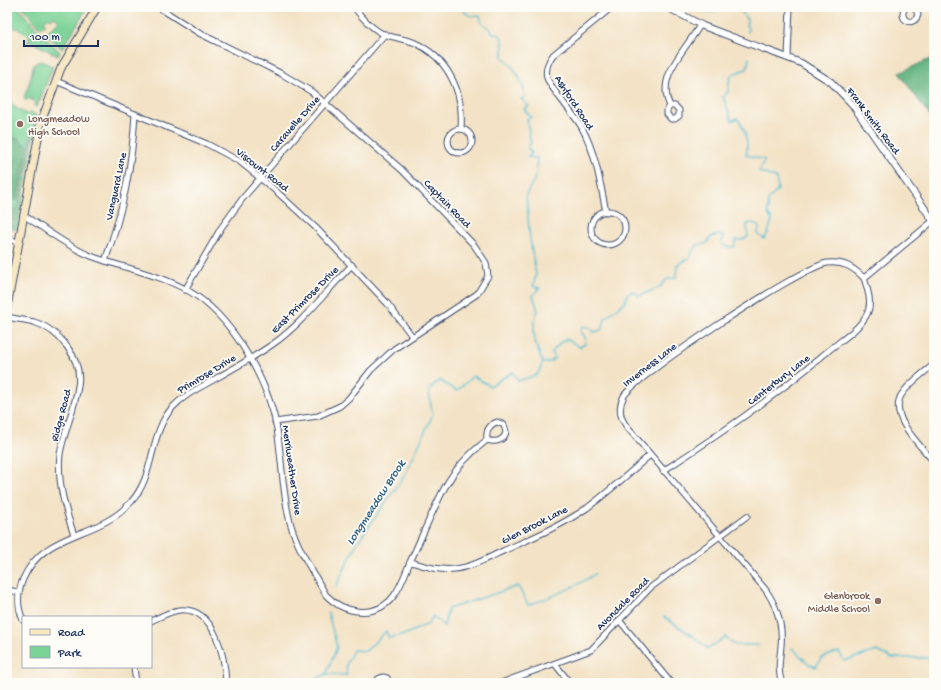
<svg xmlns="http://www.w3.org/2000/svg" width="941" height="690" font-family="'Gochi Hand',sans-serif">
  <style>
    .green { fill: #7bd297; stroke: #4b807a }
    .forest { fill: #64b480; stroke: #40726f }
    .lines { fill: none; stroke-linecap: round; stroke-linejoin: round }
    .stream { stroke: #52bbcf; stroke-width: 1.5 }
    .minor-casing { stroke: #3b4a6d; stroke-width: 7 }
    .tertiary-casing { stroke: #3b4a6d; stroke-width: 8 }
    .secondary-casing { stroke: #3b4a6d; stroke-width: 9 }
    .minor { stroke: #fff; stroke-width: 5 }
    .tertiary { stroke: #fff; stroke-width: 6 }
    .secondary { stroke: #f7e8c3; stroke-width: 7 }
    .education-dot { fill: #8d6e63; stroke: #fdfcf7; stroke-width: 1.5 }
    .labels { text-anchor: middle; stroke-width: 3.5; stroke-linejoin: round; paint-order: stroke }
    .street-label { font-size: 11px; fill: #1b2f5e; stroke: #fdfcf7 }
    .education-label { font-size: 11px; fill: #785e54; stroke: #fdfcf7; text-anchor: start }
    .water-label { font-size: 12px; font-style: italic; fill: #2e6086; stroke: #fdfcf7 }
  </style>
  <rect width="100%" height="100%" fill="#fdfcf7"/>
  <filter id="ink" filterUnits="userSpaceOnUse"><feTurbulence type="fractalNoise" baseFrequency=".025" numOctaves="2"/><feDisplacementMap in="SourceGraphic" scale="8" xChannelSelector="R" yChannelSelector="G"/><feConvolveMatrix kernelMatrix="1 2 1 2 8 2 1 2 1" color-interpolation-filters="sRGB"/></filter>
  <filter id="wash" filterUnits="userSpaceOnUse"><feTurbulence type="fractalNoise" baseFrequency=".012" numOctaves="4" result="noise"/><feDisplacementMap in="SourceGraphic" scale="16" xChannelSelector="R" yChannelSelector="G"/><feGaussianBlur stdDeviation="0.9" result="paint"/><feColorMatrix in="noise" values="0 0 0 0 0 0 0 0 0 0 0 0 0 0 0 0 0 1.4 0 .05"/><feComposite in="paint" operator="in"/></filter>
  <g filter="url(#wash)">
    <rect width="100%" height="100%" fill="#f3e2c5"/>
    <!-- green -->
    <g class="green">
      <path d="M9 7H18L34 26 60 52 58 56 30 41 27 44 30 36 7 23V10Z"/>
      <path d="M22 7H88L62 49 45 33 59 22 55 17 51 19 49 17 44 21 46 24 40 28Z"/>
      <path d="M42 61 53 67 37 107 34 106 35 102 29 98 26 101 24 98 31 77 33 66 37 62Z"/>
      <path d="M9 99 12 101 11 105 28 115 30 112 35 114 28 147 17 138 7 140V101Z"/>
      <path d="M36 115 37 120 17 229 13 230Z"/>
      <path d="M7 195 17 201 11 229 7 227Z"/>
    </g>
    <!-- forest -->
    <g class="forest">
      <path d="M934 57V122L899 73Z"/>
      <path d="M17 138 28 147 17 201 7 195V140Z"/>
    </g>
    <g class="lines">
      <!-- stream -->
      <g class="stream">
        <path d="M461 7C466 15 471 17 480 16L482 23 490 29 493 33 499 34 503 41V57C514 67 523 81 525 96L521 99 529 106 524 109 531 117 527 119C529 128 528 134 531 142L528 148 532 153 528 157 537 158 535 178 526 195 530 240 536 275 533 286 540 288 533 295 538 311C529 328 536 347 543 363"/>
        <path d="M703 7 704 11 713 12 723 7"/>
        <path d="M734 7 740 9 747 20 748 32"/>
        <path d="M336 587 357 543 405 475 433 414 431 408 429 390 439 380 457 391 473 376 490 386 513 372 518 381 537 375 543 363 550 362 555 358 552 352 561 342 567 339 579 347 585 344V337L581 332 582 326 589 327 594 332 601 330 604 324 605 318 626 301 627 294 634 291 639 296 660 287 667 279 676 278 677 265 688 259 697 245 706 244 711 237 718 235 724 237 721 243 727 247H734L736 240H742L748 237 747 224 754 223 759 227 758 234 764 239 768 233 772 220 768 214V200L778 190 776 178 759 172 765 160 746 155C749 144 745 127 737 118L732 121 723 97 728 92C729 74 730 74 747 69L749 58"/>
        <path d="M664 617 693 636 708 649 725 637 735 645H758"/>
        <path d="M792 648 809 664 816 667 821 658 839 652 844 661 877 651 892 658H929L932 672 934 673"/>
        <path d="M326 674 347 675 346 665 353 650 366 651 386 631 389 638 406 634 428 624 433 616 444 626 448 609 518 586 528 605C552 597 574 588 595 574"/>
        <path d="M309 683 326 674 337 647 328 613"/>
      </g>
    </g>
  </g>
  <g filter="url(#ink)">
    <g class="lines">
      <!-- minor casing -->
      <g class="minor-casing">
        <g id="minor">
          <path d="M158 7 199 33 282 74 312 92 402 170 474 245 486 263 488 276 477 294 394 349 371 370 349 398 340 406 318 416 275 422"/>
          <path d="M354 7C361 17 374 31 386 35 395 38 404 39 413 42 448 57 464 92 461 129"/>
          <path d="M906 7C896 18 913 29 918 15L915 7"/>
          <path d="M788 57 790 7"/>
          <path d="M56 81 207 144 239 161 276 191 316 228 387 303 412 336"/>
          <path d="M670 106 667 110V114L671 119H675L679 116V110L675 106H670C655 76 686 50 700 25"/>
          <circle cx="460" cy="141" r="12"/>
          <circle cx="608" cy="228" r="17"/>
          <path d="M606 212C600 182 596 153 581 126 573 113 551 89 547 78 545 70 548 61 553 55L612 7"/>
          <path d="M23 215C46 229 66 246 91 256 125 269 167 275 198 297 236 324 269 384 277 429 282 459 282 492 290 522 297 548 313 572 326 595 344 614 375 619 393 597 401 587 405 574 410 562 422 537 432 511 445 487 455 469 470 453 487 440 486 432 488 425 497 422L504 425 506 432C504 441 495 443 487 440"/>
          <path d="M7 237 18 243"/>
          <path d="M105 261C123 211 132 167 135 114"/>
          <path d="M185 290 221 228 243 198 385 34"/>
          <path d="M7 317C16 319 26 320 34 322 59 330 83 359 78 386 75 409 64 431 60 454 57 482 65 509 74 535"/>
          <path d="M934 364C924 373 910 382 902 394 887 416 921 446 934 462"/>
          <path d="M663 471C720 434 776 396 828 351 840 341 858 330 866 316 873 304 868 291 864 278"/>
          <path d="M411 562C425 566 439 571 455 569 472 567 488 558 503 551 532 538 561 526 587 508 609 492 629 473 650 455"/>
          <path d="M7 589 19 593"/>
          <path d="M23 620C17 606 17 594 23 579 44 530 99 539 131 502 156 475 148 434 173 407 184 395 199 388 213 380 233 369 254 357 273 344 303 323 326 291 352 265"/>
          <path d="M619 620 671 683"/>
          <path d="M151 621C160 617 170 611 180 610 215 607 225 657 226 683"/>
          <path d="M555 664 570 683"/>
          <path d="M134 667 136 683"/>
          <path d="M376 683 378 679 383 677 387 678 390 683"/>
          <path d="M501 683 591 650 650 588 747 516"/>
          <path d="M782 683C777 670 780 659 781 646 783 625 777 606 765 589L627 427C620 418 618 407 624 396 637 374 800 268 827 263 843 261 853 267 864 278L933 221"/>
        </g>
      </g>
      <!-- tertiary casing -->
      <g class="tertiary-casing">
        <path id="tertiary" d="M667 7 703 26 801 63 831 82 852 104 934 222"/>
      </g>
      <!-- secondary casing -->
      <g class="secondary-casing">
        <path id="secondary" d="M7 307 41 122 61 68 97 7"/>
      </g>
      <!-- minor -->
      <use href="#minor" class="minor"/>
      <!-- tertiary -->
      <use href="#tertiary" class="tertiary"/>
      <!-- secondary -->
      <use href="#secondary" class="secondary"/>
    </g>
  </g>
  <!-- markers -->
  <g class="education-dot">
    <circle cx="20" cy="124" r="4"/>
    <circle cx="878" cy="601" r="4"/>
  </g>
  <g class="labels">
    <!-- street labels -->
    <g class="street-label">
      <text transform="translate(575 102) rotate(57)" y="4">Ashford Road</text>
      <text transform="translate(874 120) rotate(53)" y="4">Frank Smith Road</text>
      <text transform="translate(294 123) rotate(-49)" y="4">Caravelle Drive</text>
      <text transform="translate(263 169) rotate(38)" y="4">Viscount Road</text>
      <text transform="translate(115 186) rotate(-78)" y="4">Vanguard Lane</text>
      <text transform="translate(448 203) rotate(46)" y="4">Captain Road</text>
      <text transform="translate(304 299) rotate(-45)" y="4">East Primrose Drive</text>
      <text transform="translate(649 364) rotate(-38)" y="4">Inverness Lane</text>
      <text transform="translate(206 373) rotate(-31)" y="4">Primrose Drive</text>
      <text transform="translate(778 379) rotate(-38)" y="4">Canterbury Lane</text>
      <text transform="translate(60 415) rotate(-75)" y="4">Ridge Road</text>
      <text transform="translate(293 470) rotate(82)" y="4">Merriweather Drive</text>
      <text transform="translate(534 524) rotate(-27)" y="4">Glen Brook Lane</text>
      <text transform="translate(622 603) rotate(-45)" y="4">Avondale Road</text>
    </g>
    <!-- education labels -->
    <g class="education-label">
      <text x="28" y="122">Longmeadow<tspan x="28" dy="13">High School</tspan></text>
      <text x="870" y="599" text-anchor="end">Glenbrook<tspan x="870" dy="13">Middle School</tspan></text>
    </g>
    <!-- water labels -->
    <g class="water-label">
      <text transform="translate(375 502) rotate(-57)" y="4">Longmeadow Brook</text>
    </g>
  </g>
  <!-- margin -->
  <rect width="941" height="690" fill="none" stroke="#fdfcf7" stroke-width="24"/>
  <!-- legend -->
  <rect x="22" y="616" width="130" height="52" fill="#fdfcf7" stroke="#a3aaba"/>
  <rect x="30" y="629" width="20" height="6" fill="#f7e8c3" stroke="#a3aaba"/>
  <text x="58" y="636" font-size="12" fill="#1b2f5e">Road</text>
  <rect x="30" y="646" width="20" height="12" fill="#7bd297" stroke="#a3aaba"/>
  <text x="58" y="656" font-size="12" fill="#1b2f5e">Park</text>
  <!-- scale -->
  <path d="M24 40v6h74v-6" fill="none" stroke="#1b2f5e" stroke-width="2"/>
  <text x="30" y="40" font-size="12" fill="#1b2f5e" stroke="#fdfcf7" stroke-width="3" paint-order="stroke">100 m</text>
</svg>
